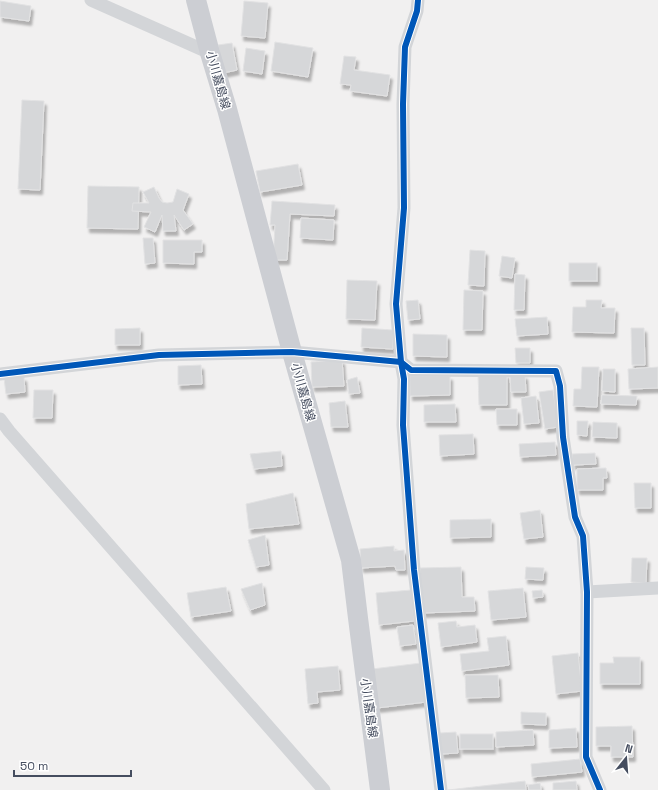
<svg xmlns="http://www.w3.org/2000/svg" width="658" height="790" font-family="'Space Grotesk','Noto Sans JP',sans-serif">
  <style>
    .building { fill: #d6d7d9; stroke: #e2e2e3; filter: url(#shadow) }
    .lines { fill: none; stroke-linecap: round; stroke-linejoin: round }
    .minor { stroke: #d3d5d8; stroke-width: 13 }
    .primary { stroke: #ccced3; stroke-width: 20 }
    .cycleway-casing { stroke: #fff; stroke-width: 8 }
    .cycleway { stroke: #0057b8; stroke-width: 6 }
    .labels { text-anchor: middle; stroke-width: 3; stroke-linejoin: round; paint-order: stroke }
    .street-label { font-size: 12px; fill: #454d5f; stroke: #fff }
  </style>
  <defs>
    <filter id="shadow"><feDropShadow dx="2.5" dy="4.5" stdDeviation="1" flood-color="#0004"/></filter>
  </defs>
  <rect width="100%" height="100%" fill="#f1f0f0"/>
  <!-- building -->
  <g class="building">
    <path d="M0 1 31 6 29 21 0 17Z"/>
    <path d="M244 1 268 3 265 38 241 36Z"/>
    <path d="M275 42 313 48 308 77 271 71Z"/>
    <path d="M232 43 237 70 223 73 218 45Z"/>
    <path d="M246 48 265 51 262 74 243 71Z"/>
    <path d="M344 56 356 57 354 70 390 75 387 96 350 91 351 85 340 84Z"/>
    <path d="M22 100 44 101 40 190 18 189Z"/>
    <path d="M298 164 302 185 260 192 256 171Z"/>
    <path d="M88 186 139 187 138 229 87 228Z"/>
    <path d="M154 187 159 198 162 202 167 203 173 202 177 189 189 194 183 210 193 224 184 230 174 215 176 231H163L162 215 155 232 144 227 151 212 132 211 133 203H149L143 192Z"/>
    <path d="M272 201 335 205 334 216 290 214 287 260H273L275 225H270Z"/>
    <path d="M301 218 334 220 333 240 300 238Z"/>
    <path d="M143 238H153L155 263 145 264Z"/>
    <path d="M163 240H202V252H194V264L163 263Z"/>
    <path d="M470 250 485 251 484 286 468 285Z"/>
    <path d="M502 256 515 258 512 278 499 276Z"/>
    <rect x="569" y="263" width="28" height="18"/>
    <path d="M515 274 525 275 524 310H514Z"/>
    <path d="M347 280 377 281 375 320 346 319Z"/>
    <path d="M464 290 483 291 482 330H463Z"/>
    <path d="M418 300 420 319 408 320 406 301Z"/>
    <path d="M586 300H602L601 308H615L614 333 572 332 573 307H586Z"/>
    <path d="M547 317 548 334 517 336 515 319Z"/>
    <path d="M140 328V345H115V329Z"/>
    <path d="M362 328 393 330V349L361 347Z"/>
    <path d="M631 328H644L645 365H632Z"/>
    <path d="M413 334 447 335V357L413 356Z"/>
    <path d="M515 348H530V363H516Z"/>
    <path d="M342 360 344 386 312 387 311 362Z"/>
    <path d="M201 365 202 384 178 385V366Z"/>
    <path d="M582 367H599L597 407 573 406 574 389H581Z"/>
    <path d="M658 367V388L629 389 628 369Z"/>
    <path d="M603 369H615V392L602 391Z"/>
    <path d="M478 374H507V405H479Z"/>
    <path d="M510 375H525L526 392H511Z"/>
    <path d="M410 376H450V395L410 396Z"/>
    <path d="M24 377 25 392 6 394 4 378Z"/>
    <path d="M357 377 360 393 349 394 347 380Z"/>
    <path d="M34 390H53L52 418H33Z"/>
    <path d="M553 390 558 427 545 429 539 392Z"/>
    <path d="M602 395 637 396 636 405 601 404Z"/>
    <path d="M536 396 539 423 524 424 521 398Z"/>
    <path d="M345 401 348 427H331L329 403Z"/>
    <path d="M455 404 456 422H424V405Z"/>
    <path d="M496 409H517V425H497Z"/>
    <path d="M577 421H588L587 436 577 435Z"/>
    <path d="M593 422 617 423V438L592 437Z"/>
    <path d="M473 434 474 454 440 456 439 435Z"/>
    <path d="M555 442 556 455 520 457 519 444Z"/>
    <path d="M281 451 282 466 254 469 250 454Z"/>
    <path d="M595 453 596 464 573 465 572 454Z"/>
    <path d="M606 468 607 478H603V490H577V469Z"/>
    <path d="M634 483H651V508H635Z"/>
    <path d="M293 493 299 524 249 529 246 504Z"/>
    <path d="M540 510 543 537 524 539 520 513Z"/>
    <path d="M491 519V537L450 538V520Z"/>
    <path d="M265 535 269 565 256 567 248 540Z"/>
    <path d="M394 546V551L404 550 405 570H396L395 566 361 568 360 549Z"/>
    <path d="M632 558H647L646 583 631 582Z"/>
    <path d="M461 567 462 597H474L475 611 422 613 420 568Z"/>
    <path d="M526 567 544 568 543 580 525 579Z"/>
    <path d="M262 583 265 605 250 610 241 589Z"/>
    <path d="M226 587 231 611 191 617 187 593Z"/>
    <path d="M523 588 526 617 491 620 488 591Z"/>
    <path d="M411 590 414 621 379 625 376 593Z"/>
    <path d="M542 590 543 597 533 598 532 591Z"/>
    <path d="M456 621 457 627 475 625 477 642 441 647 438 623Z"/>
    <path d="M413 625 416 644 400 646 397 627Z"/>
    <path d="M506 636 509 665 462 671 460 654 489 651 487 638Z"/>
    <path d="M578 653 582 691 556 694 552 656Z"/>
    <path d="M613 657H640V684H600V663H614Z"/>
    <path d="M421 663 426 702 377 708 372 669Z"/>
    <path d="M338 666 340 690 317 692 318 703 308 704 305 669Z"/>
    <path d="M465 675H498L499 697 466 698Z"/>
    <path d="M521 712 546 713V725L521 724Z"/>
    <path d="M632 726 633 757H611V746H596V727Z"/>
    <path d="M576 728 577 747 549 748V730Z"/>
    <path d="M533 730 534 745 496 747V732Z"/>
    <path d="M456 732 458 753 441 754 440 733Z"/>
    <rect x="460" y="734" width="33" height="15"/>
    <path d="M580 759 582 772 532 777 531 764Z"/>
    <path d="M525 781 526 790H448Z"/>
    <path d="M576 781 577 790H553V783Z"/>
    <path d="M540 783 541 790H529L528 785Z"/>
  </g>
  <g class="lines">
    <!-- minor -->
    <g class="minor">
      <path d="M91 0 210 53"/>
      <path d="M418 0 417 11 405 47 403 104 404 208 396 304 401 362 404 379 403 425 414 570 441 790"/>
      <path d="M0 374 159 355 292 352 401 362 411 370 556 371 560 386 563 437 575 517 583 536 587 592 586 757 600 790"/>
      <path d="M0 419 9 431 324 790"/>
      <path d="M587 592 658 588"/>
    </g>
    <!-- primary -->
    <path class="primary" d="M196 0 210 53 227 109 292 352 351 560 358 618 380 790"/>
    <!-- cycleway casing -->
    <g class="cycleway-casing">
      <g id="cycleway">
        <path d="M418 0 417 11 405 47 403 104 404 208 396 304 401 362 404 379 403 425 414 570 441 790"/>
        <path d="M0 374 159 355 292 352 401 362 411 370 556 371 560 386 563 437 575 517 583 536 587 592 586 757 600 790"/>
      </g>
    </g>
    <!-- cycleway -->
    <use href="#cycleway" class="cycleway"/>
  </g>
  <g class="labels">
    <!-- street labels -->
    <g class="street-label">
      <text transform="translate(218 80) rotate(74)" y="4">小川嘉島線</text>
      <text transform="translate(303 392) rotate(74)" y="4">小川嘉島線</text>
      <text transform="translate(369 708) rotate(82)" y="4">小川嘉島線</text>
    </g>
  </g>
  <!-- north arrow -->
  <g transform="translate(626 758) rotate(17)" stroke="#ffffff" stroke-width="3" paint-order="stroke">
  <path d="M0-3L7 15L0 10L-7 15Z" fill="#454d5f"/>
  <text y="-6" font-size="11" font-weight="bold" text-anchor="middle" fill="#454d5f">N</text>
  </g>
  <!-- scale -->
  <path d="M14 770v6h117v-6" fill="none" stroke="#454d5f" stroke-width="2"/>
  <text x="20" y="770" font-size="12" fill="#454d5f" stroke="#ffffff" stroke-width="3" paint-order="stroke">50 m</text>
</svg>
